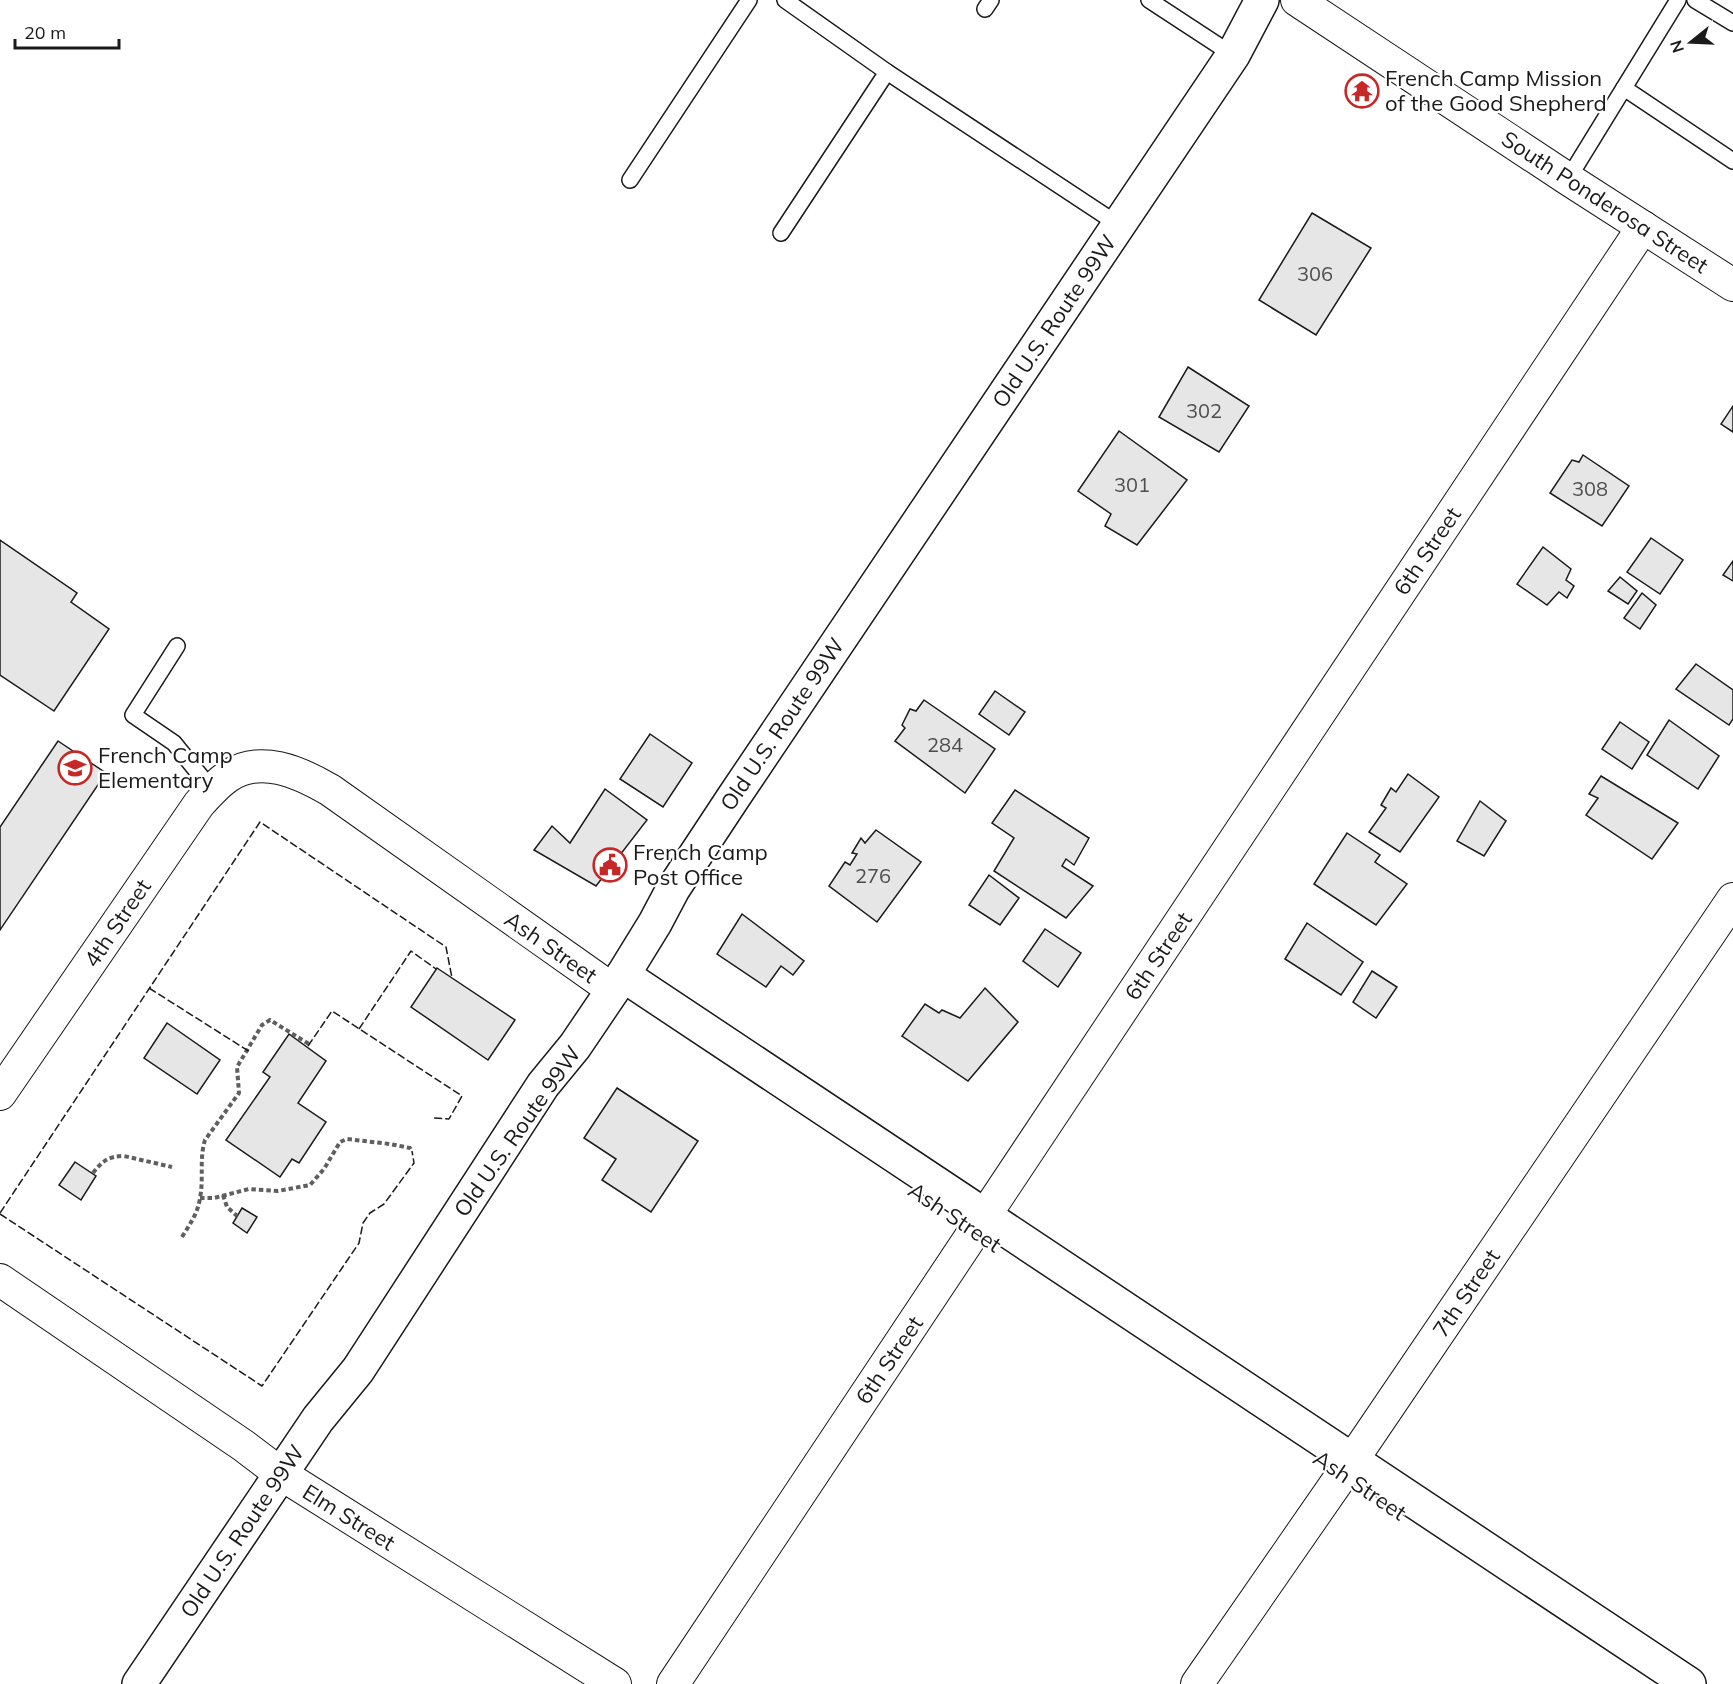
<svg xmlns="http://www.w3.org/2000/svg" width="1733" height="1684" font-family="Mulish,sans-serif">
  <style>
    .building { fill: #e6e6e6; stroke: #1a1a1a; stroke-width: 1.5 }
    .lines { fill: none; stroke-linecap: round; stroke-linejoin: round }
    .lane-casing { stroke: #1a1a1a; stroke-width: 18 }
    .street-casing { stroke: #1a1a1a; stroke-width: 34 }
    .secondary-casing { stroke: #1a1a1a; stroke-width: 36 }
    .path { stroke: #5f5f5f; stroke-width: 4; stroke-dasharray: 4.5 3; stroke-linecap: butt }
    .lane { stroke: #fff; stroke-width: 15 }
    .street { stroke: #fff; stroke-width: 32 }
    .secondary { stroke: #fff; stroke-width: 33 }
    .fence { stroke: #1a1a1a; stroke-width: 1.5; stroke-dasharray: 8 3; stroke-linecap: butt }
    .labels { text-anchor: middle; stroke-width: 4.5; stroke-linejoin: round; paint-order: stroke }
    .number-label { font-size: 20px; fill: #4d4d4d }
    .poi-label { font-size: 22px; fill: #1a1a1a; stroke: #fff; text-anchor: start }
    .street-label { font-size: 22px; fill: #1a1a1a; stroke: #fff }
  </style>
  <rect width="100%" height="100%" fill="#fff"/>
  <!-- building -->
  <g class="building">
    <path d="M1312 213 1371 248 1316 335 1259 300Z"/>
    <path d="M1188 367 1249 406 1219 452 1159 417Z"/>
    <path d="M1733 406V432L1721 424Z"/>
    <path d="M1119 431 1187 480 1137 545 1105 526 1111 514 1078 491Z"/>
    <path d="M1583 455 1629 486 1602 526 1550 493 1572 460 1579 462Z"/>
    <path d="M1651 538 1683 560 1660 594 1627 572Z"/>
    <path d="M0 540 77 593 71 602 109 629 54 711 0 675Z"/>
    <path d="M1543 547 1571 569 1566 580 1574 586 1567 598 1559 592 1547 605 1517 584Z"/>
    <path d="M1733 561V581L1723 575Z"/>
    <path d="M1620 577 1637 591 1628 604 1608 591Z"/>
    <path d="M1642 593 1656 605 1640 629 1624 618Z"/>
    <path d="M1696 664 1733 690V719L1729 725 1676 689Z"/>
    <path d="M995 691 1025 712 1009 735 979 714Z"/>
    <path d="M924 700 995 749 965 793 895 741 905 728 902 725 910 709 916 711Z"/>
    <path d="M1669 720 1719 756 1698 789 1647 755Z"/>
    <path d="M1620 722 1649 742 1632 769 1602 749Z"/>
    <path d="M650 734 692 763 663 807 620 779Z"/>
    <path d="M58 741 106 773 0 930V827Z"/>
    <path d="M1408 774 1439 797 1400 852 1369 832 1386 808 1381 805 1391 788 1396 792Z"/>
    <path d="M1601 776 1678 823 1652 859 1586 815 1598 798 1589 794Z"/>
    <path d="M605 789 647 820 596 886 534 850 552 826 570 843Z"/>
    <path d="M1015 790 1089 838 1074 865 1066 859 1062 866 1093 886 1066 918 994 871 1014 838 992 823Z"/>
    <path d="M1480 801 1506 821 1484 856 1457 841Z"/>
    <path d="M876 830 921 862 877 922 829 886 845 862 850 865 857 854 852 853 861 838 865 843Z"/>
    <path d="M1347 833 1380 855 1375 862 1407 884 1376 925 1314 884Z"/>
    <path d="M989 875 1019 898 1000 925 969 905Z"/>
    <path d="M742 914 804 961 793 975 781 966 766 987 717 954Z"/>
    <path d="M1307 923 1363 962 1341 995 1285 959Z"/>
    <path d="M1045 929 1081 953 1058 987 1023 961Z"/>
    <path d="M437 968 515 1020 488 1060 411 1007Z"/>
    <path d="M1372 971 1397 987 1376 1018 1353 1002Z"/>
    <path d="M985 988 1018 1022 968 1081 902 1036 925 1004 939 1013 942 1010 960 1018Z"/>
    <path d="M167 1023 220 1060 197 1094 144 1058Z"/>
    <path d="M289 1034 326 1061 298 1103 326 1122 299 1163 292 1159 280 1177 226 1140 270 1077 263 1072Z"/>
    <path d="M617 1088 698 1141 651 1212 602 1180 616 1159 584 1138Z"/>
    <path d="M75 1162 96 1176 81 1200 59 1185Z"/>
    <path d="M242 1208 257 1217 247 1233 233 1223Z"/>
  </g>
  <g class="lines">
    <!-- lane casing -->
    <g class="lane-casing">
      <g id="lane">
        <path d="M785 0 887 72 1119 225"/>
        <path d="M1149 0 1233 55"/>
        <path d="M1695 0 1733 23"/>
        <path d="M985 9 991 0"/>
        <path d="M1624 88 1733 161"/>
        <path d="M1568 179 1678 0"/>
        <path d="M630 180 749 0"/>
        <path d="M781 233 887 72"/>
        <path d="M177 646 133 715 174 743 212 790"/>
      </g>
    </g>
    <!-- street casing -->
    <g class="street-casing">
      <g id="street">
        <path d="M1297 0 1568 179 1733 285"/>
        <path d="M0 1094 199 804C208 794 217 784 227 777 260 754 299 772 330 790L613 990"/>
        <path d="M0 1280 244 1446 281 1474 615 1684"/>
        <path d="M673 1684 1643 227"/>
        <path d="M1197 1684 1353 1459 1733 899"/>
      </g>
    </g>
    <!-- secondary casing -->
    <g class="secondary-casing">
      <g id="secondary">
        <path d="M623 975 1689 1684"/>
        <path d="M139 1684 318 1419 358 1370 543 1085 575 1046 623 975 655 923 673 889 733 798 1233 55 1262 0"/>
      </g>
    </g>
    <!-- path -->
    <g class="path">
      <path d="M93 1173C102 1161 109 1156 124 1156L172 1167"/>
      <path d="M223 1195 227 1207 237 1216"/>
      <path d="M200 1198H214L249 1189 278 1191 310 1185 324 1169 340 1142 347 1139 390 1144 410 1148 412 1151"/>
      <path d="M182 1237C190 1224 198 1213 200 1198 204 1178 199 1159 205 1140L239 1093 237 1067 262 1025 270 1020 309 1044"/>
    </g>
    <!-- lane -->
    <use href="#lane" class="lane"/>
    <!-- street -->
    <use href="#street" class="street"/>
    <!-- secondary -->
    <use href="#secondary" class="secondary"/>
    <!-- fence -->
    <g class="fence">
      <path d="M149 988 250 1052"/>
      <path d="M359 1029 411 951 436 969"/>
      <path d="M308 1046 332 1011 462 1096 449 1119 433 1118"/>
      <path d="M0 1213 260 822 446 947 452 978"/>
      <path d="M0 1214 262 1386 359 1243 363 1223 370 1213 384 1204 414 1163 412 1151"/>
    </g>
  </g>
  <!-- icons -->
  <defs>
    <g id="temple-ring" transform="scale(1.725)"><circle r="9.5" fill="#fff" stroke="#c62828" stroke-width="1.5"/><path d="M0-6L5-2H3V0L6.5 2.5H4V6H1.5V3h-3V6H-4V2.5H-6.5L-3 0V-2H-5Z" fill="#c62828"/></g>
    <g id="school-ring" transform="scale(1.725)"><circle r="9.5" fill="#fff" stroke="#c62828" stroke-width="1.5"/><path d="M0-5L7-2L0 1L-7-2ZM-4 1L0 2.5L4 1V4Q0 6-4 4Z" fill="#c62828"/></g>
    <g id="civic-ring" transform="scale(1.725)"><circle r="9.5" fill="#fff" stroke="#c62828" stroke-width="1.5"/><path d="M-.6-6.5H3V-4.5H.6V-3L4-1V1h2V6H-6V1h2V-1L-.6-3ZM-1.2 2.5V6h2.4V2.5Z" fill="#c62828"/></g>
  </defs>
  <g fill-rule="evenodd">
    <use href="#temple-ring" x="1362" y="91"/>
    <use href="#school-ring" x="75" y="768"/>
    <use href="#civic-ring" x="610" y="865"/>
  </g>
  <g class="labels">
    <!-- number labels -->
    <g class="number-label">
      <text x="1315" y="281">306</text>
      <text x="1204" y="418">302</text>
      <text x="1132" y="492">301</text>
      <text x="1590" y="496">308</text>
      <text x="945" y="752">284</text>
      <text x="873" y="883">276</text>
    </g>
    <!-- poi labels -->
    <g class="poi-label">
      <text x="1385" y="86">French Camp Mission<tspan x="1385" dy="25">of the Good Shepherd</tspan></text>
      <text x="98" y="763">French Camp<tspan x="98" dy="25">Elementary</tspan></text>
      <text x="633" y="860">French Camp<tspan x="633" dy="25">Post Office</tspan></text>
    </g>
    <!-- street labels -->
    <g class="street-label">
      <text transform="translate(1605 202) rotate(33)" y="8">South Ponderosa Street</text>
      <text transform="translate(1054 321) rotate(-56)" y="8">Old U.S. Route 99W</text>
      <text transform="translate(1427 551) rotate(-56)" y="8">6th Street</text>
      <text transform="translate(782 724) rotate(-56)" y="8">Old U.S. Route 99W</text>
      <text transform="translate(117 923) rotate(-56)" y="8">4th Street</text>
      <text transform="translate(551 947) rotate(35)" y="8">Ash Street</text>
      <text transform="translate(1158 956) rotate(-56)" y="8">6th Street</text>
      <text transform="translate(517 1131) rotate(-55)" y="8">Old U.S. Route 99W</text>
      <text transform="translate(955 1217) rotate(34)" y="8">Ash Street</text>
      <text transform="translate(1466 1293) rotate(-56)" y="8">7th Street</text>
      <text transform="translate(889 1360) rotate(-56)" y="8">6th Street</text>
      <text transform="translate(1360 1485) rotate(34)" y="8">Ash Street</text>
      <text transform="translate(349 1517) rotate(32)" y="8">Elm Street</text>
      <text transform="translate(242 1531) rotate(-56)" y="8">Old U.S. Route 99W</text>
    </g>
  </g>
  <!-- north arrow -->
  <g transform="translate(1691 42) rotate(252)" stroke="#ffffff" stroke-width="4.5" paint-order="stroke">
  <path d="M0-4.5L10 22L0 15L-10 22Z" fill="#1a1a1a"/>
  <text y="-9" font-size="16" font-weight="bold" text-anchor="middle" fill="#1a1a1a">N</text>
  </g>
  <!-- scale -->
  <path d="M15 39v9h104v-9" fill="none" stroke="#1a1a1a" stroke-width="3"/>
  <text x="24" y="39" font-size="18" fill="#1a1a1a" stroke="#ffffff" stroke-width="4.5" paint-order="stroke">20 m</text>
</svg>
